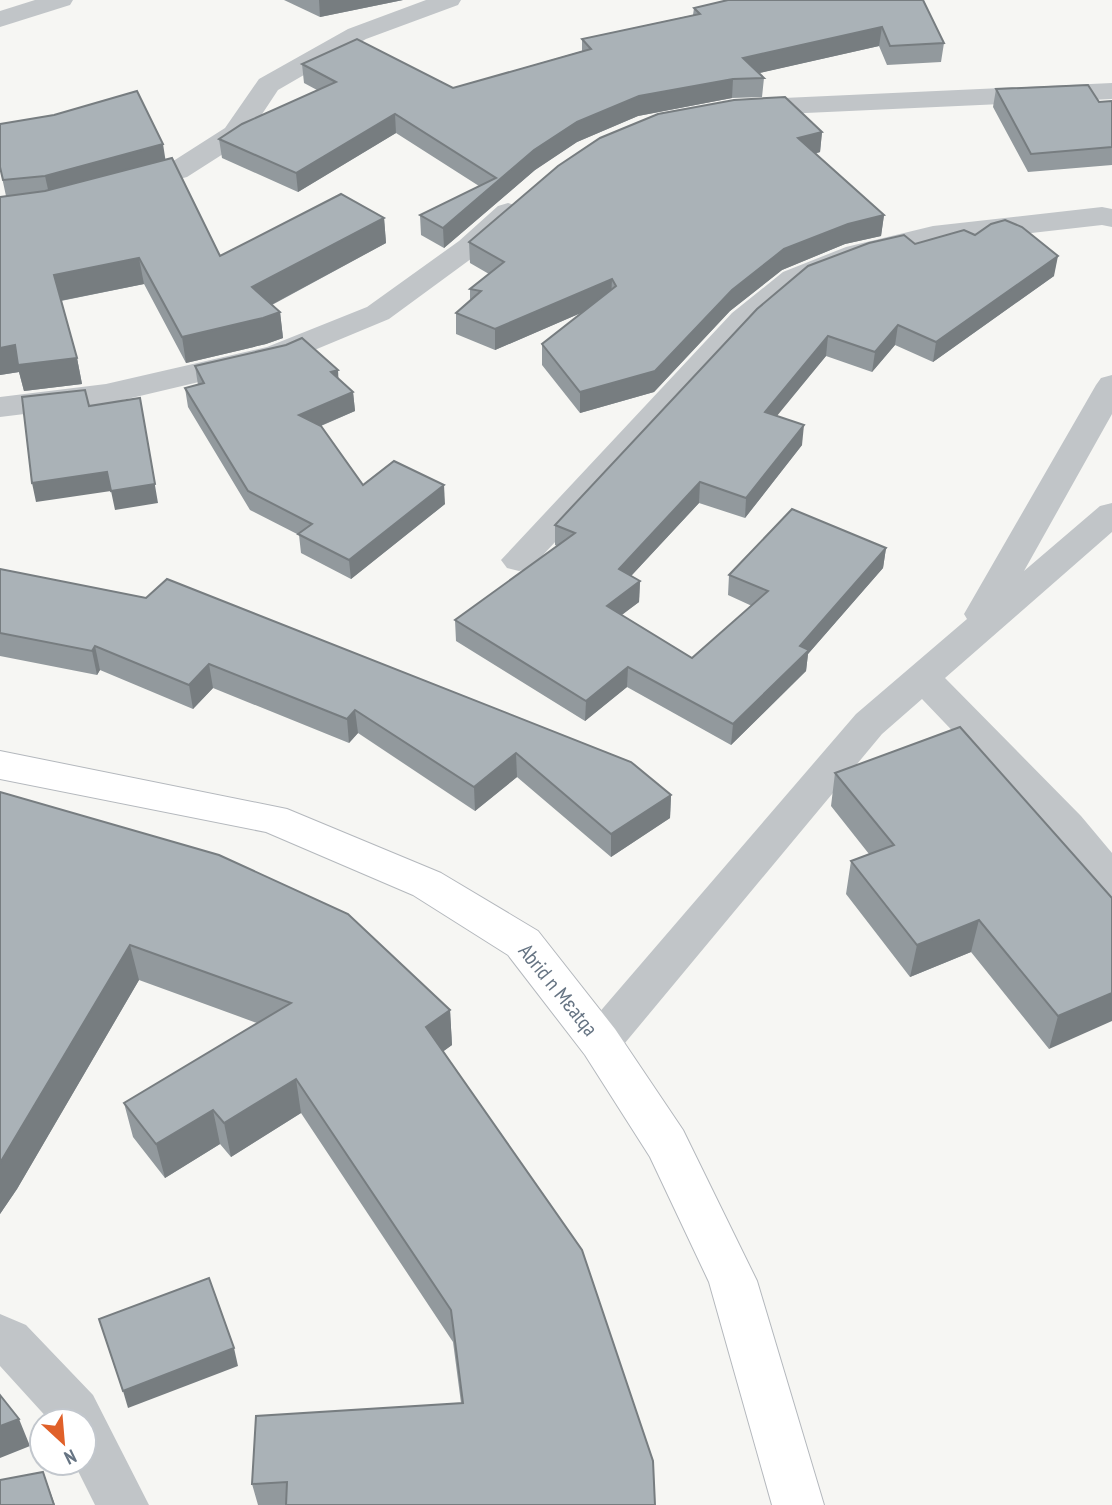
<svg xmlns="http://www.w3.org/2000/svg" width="1112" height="1505" font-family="'PT Sans Narrow',sans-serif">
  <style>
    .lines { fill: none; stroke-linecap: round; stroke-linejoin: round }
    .secondary-casing { stroke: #b4b8bd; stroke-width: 2 }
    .minor { fill: #c1c5c8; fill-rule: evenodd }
    .secondary { fill: #fff; fill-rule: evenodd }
    .wall { fill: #92999d }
    .shaded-wall { fill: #777d80 }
    .building { fill: #aab2b7; stroke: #777d80; stroke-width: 2 }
    .labels { text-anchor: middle; stroke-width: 7; stroke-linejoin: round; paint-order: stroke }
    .street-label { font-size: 21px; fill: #667483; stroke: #fff }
  </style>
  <rect width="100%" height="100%" fill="#f6f6f3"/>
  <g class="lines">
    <!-- secondary casing -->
    <g class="secondary-casing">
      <path id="secondary" d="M0 751 287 809 441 873 538 931 615 1029 683 1130 757 1281 824 1505H772L709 1282 650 1157 585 1055 508 955 413 895 266 832 0 779Z"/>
    </g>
    <!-- minor -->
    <g class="minor">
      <path d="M35 0H73L70 5 0 27V11Z"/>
      <path d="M426 0H461L458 5 366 39 278 90 245 140 187 177 129 192 119 190 115 184 119 178 167 165 225 128 259 79 348 29Z"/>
      <path d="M1112 83V99L740 116 731 114 727 108 731 102 740 100Z"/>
      <path d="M508 203 518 206 522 212 518 218 479 253 389 319 288 361 106 404 0 417V397L106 384 267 347 367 307 459 241 498 206Z"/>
      <path d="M1102 207 1112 209V227L1102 225 933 244 866 260 805 284 754 327 531 568 519 571 507 568 501 560 732 313 783 272 846 247 933 226Z"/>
      <path d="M1112 375V414L1024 571 1100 506 1112 503V532L945 678 1081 816 1112 853V897L1098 892 1053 836 922 699 882 734 615 1055 600 1060 585 1055 578 1042 585 1029 856 714 967 619 964 614 1096 385 1101 378Z"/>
      <path d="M0 1314 26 1325 93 1395 149 1505H95L74 1463H84V1421H50L0 1366Z"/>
    </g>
    <!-- secondary -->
    <use href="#secondary" class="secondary"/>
  </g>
  <!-- wall -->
  <g class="wall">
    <path d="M284 0H403L320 17Z"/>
    <path d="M724 0H923L944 43 941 62 887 65 879 46 759 73 764 78 762 97 732 98 638 116 577 142 535 170 444 248 421 235 420 215 479 186 396 133 298 192 222 158 219 139 317 90 304 83 302 64 453 88 582 51V39L693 15 694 8 724 1Z"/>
    <path d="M996 89 1099 102 1112 101V165L1028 172 993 107Z"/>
    <path d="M822 132 820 152 815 154 884 215 881 236 845 244 782 270 730 311 654 392 580 413 542 365V344L583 312 495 350 456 334V313L470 300V289L489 274 470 263 469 242Z"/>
    <path d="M165 159 220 256 384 218 386 243 272 305 280 312 283 338 266 344 186 363 144 284 61 301 77 358 82 384 24 391 19 372 0 375V197L6 196 0 168Z"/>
    <path d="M915 244 1054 276 933 362 895 345 872 372 826 356 776 416 802 445 745 518 699 503 631 576 640 581 639 602 621 615 692 658 752 606 728 595 729 575 886 548 883 568 808 654 806 671 731 745 627 687 585 721 456 641 455 620 557 546 555 545V525Z"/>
    <path d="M195 366 338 379 353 392 355 411 321 426 363 485 445 504 351 579 301 553 299 535 250 510 188 407 185 388 198 385Z"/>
    <path d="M0 569 671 795 670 818 611 857 517 777 475 811 358 733 349 743 213 688 193 709 100 670 97 675 0 656Z"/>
    <path d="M835 773 1112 898 1049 1049 971 952 910 977 846 894 851 861 869 854 831 806Z"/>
    <path d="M0 792 450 1010 452 1045 443 1051 655 1505H258L252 1484 461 1403 453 1342 301 1113 231 1157 220 1144 165 1178 133 1137 124 1103 257 1023 139 980 17 1189 0 1214Z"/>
  </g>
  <!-- shaded-wall -->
  <g class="shaded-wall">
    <path d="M319 0H403L320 17Z"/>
    <path d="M882 27 879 46 742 77 743 58Z"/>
    <path d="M733 79 732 98 638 116 577 142 535 170 444 248 443 228 534 150 577 122 639 96Z"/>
    <path d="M395 114 396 133 298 192 296 173Z"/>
    <path d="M822 132 820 152 796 158 798 138Z"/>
    <path d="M163 144 166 163 49 194 45 176Z"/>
    <path d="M884 215 881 236 845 244 782 270 730 311 654 392 580 413V392L732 290 784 249 848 224Z"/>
    <path d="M384 218 386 243 256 313 252 287Z"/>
    <path d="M1058 256 1054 276 933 362 936 342Z"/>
    <path d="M139 258 144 284 59 301 54 275Z"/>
    <path d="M612 279 611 300 495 350V329Z"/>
    <path d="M280 312 283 338 266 344 186 363 182 337Z"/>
    <path d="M898 325 895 345 872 372 875 352Z"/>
    <path d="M828 336 826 356 763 433 765 412Z"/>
    <path d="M15 345 77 358 82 384 24 391 19 372 0 375V348Z"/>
    <path d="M338 370 339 388 331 372Z"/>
    <path d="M353 392 355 411 301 434 299 415Z"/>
    <path d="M140 398 158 503 115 510 111 491 36 502 32 483Z"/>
    <path d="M804 425 802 445 745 518 746 498Z"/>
    <path d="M700 482 699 503 618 590 619 569Z"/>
    <path d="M444 485 445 504 351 579 349 560Z"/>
    <path d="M886 548 883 568 808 654 806 671 731 745 733 724Z"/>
    <path d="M640 581 639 602 606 627 607 606Z"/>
    <path d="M95 646 100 670 97 675 92 651Z"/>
    <path d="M209 664 213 688 193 709 189 685Z"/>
    <path d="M628 667 627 687 585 721 586 701Z"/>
    <path d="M355 710 358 733 349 743 347 719Z"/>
    <path d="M516 753 517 777 475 811 474 787Z"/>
    <path d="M671 795 670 818 611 857V834Z"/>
    <path d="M979 920 971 952 910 977 917 945Z"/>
    <path d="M130 945 139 980 17 1189 0 1214V1163Z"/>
    <path d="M1112 993V1021L1049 1049 1058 1016Z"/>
    <path d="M450 1010 452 1045 429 1062 426 1027Z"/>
    <path d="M296 1079 301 1113 231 1157 224 1123Z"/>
    <path d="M213 1110 220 1144 165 1178 156 1144Z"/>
    <path d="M234 1348 238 1366 128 1408 123 1391Z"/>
    <path d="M19 1419 30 1446 0 1458V1426Z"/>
    <path d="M43 1472 55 1505H54Z"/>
  </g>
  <!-- building -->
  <g class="building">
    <path d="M728 0H923L944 43 890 46 882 27 743 58 764 78 733 79 639 96 577 122 534 150 443 228 420 215 496 178 395 114 296 173 219 139 242 124 336 82 302 64 357 39 453 88 591 49 582 39 700 14 694 8Z"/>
    <path d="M1088 85 1099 102 1112 101V147L1031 154 996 89Z"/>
    <path d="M137 91 163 144 45 176 3 180 0 167V124L54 115Z"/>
    <path d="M785 97 822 132 798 138 884 215 848 224 784 249 732 290 655 371 580 392 542 344 616 286 612 279 495 329 456 313 481 291 470 289 504 262 469 242 558 166 600 138 658 114 734 100Z"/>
    <path d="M172 158 220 256 341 194 384 218 252 287 280 312 263 318 182 337 139 258 54 275 77 358 18 365 15 345 0 348V197L45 191Z"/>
    <path d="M1005 220 1022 227 1058 256 936 342 898 325 875 352 828 336 765 412 804 425 746 498 700 482 619 569 640 581 607 606 692 658 768 591 729 575 792 509 886 548 800 646 809 650 733 724 628 667 586 701 455 620 575 533 555 525 757 309 808 266 869 243 904 235 915 244 964 230 975 235 991 224Z"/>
    <path d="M302 338 338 370 331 372 353 392 299 415 321 426 363 485 394 461 444 485 349 560 298 534 312 524 248 491 185 388 204 383 195 366 286 345Z"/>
    <path d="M85 390 89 406 140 398 155 484 111 491 107 472 32 483 22 397Z"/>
    <path d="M0 569 146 598 167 579 631 762 671 795 611 834 516 753 474 787 355 710 347 719 209 664 189 685 95 646 92 651 0 633Z"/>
    <path d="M960 727 1112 898V993L1058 1016 979 920 917 945 851 861 894 845 835 773Z"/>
    <path d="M0 792 219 855 348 914 450 1010 426 1027 582 1250 653 1461 655 1505H286L287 1482 252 1484 256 1416 463 1403 451 1310 296 1079 224 1123 213 1110 156 1144 124 1103 291 1003 130 945 0 1163Z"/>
    <path d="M209 1278 234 1348 123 1391 99 1319Z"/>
    <path d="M0 1395 19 1419 0 1426Z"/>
    <path d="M43 1472 54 1505H0V1480Z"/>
  </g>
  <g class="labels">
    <!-- street labels -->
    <g class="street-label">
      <text transform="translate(558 990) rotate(51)" y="7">Abrid n Mɛatqa</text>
    </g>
  </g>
  <!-- north arrow -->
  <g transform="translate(63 1442) rotate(154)"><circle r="33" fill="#ffffff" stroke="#c2c7cd" stroke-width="2"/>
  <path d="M0-5L12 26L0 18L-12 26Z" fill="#e06029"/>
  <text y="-10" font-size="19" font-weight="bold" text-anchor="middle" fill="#667483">N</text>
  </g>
</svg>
